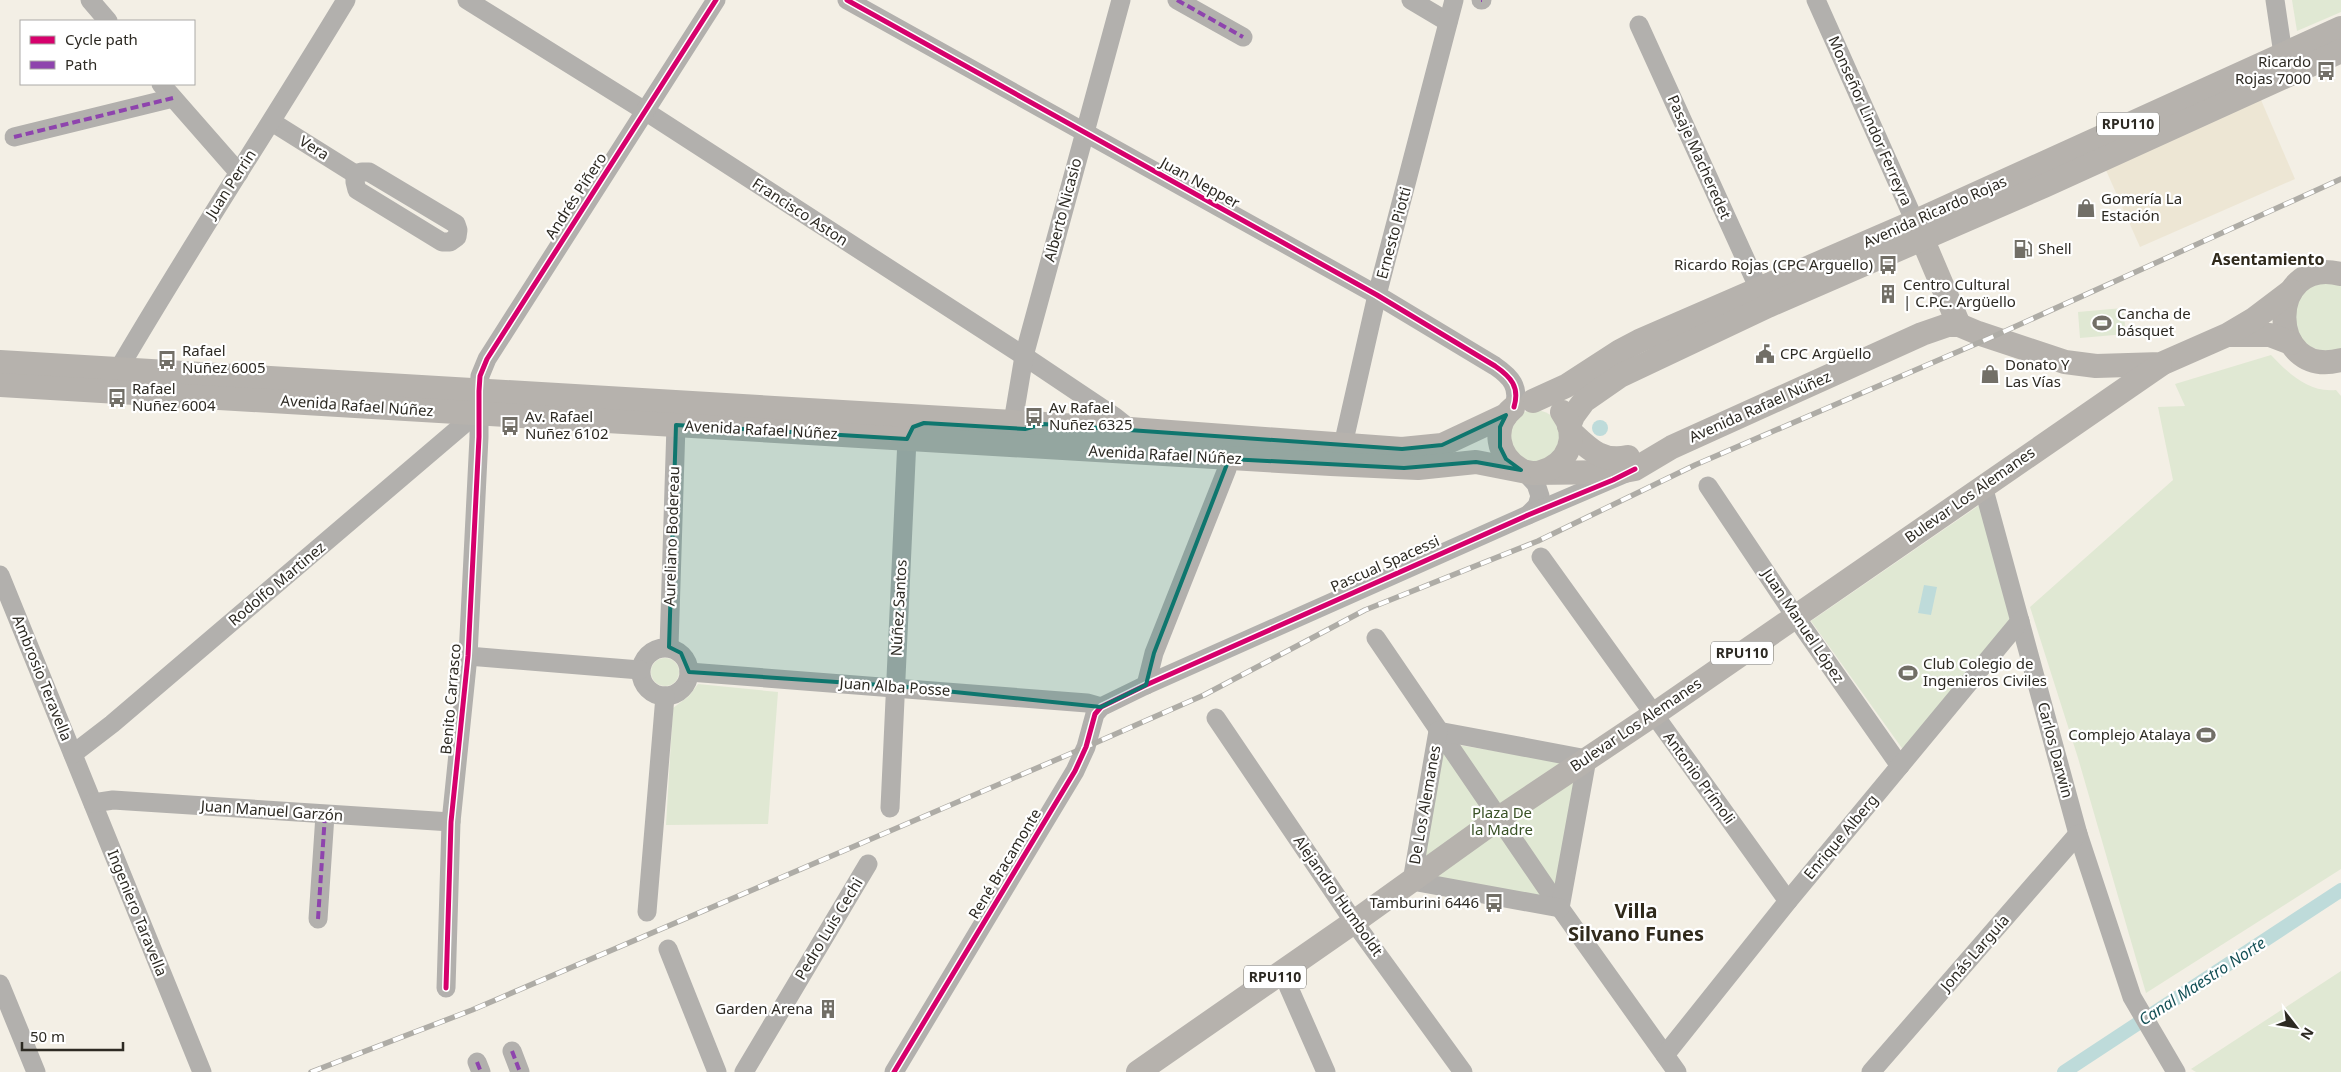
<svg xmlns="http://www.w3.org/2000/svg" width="2341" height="1072" font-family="'Noto Sans',sans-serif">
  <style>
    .built { fill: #ede6d4 }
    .green { fill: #e0e8d3 }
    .water { fill: #bedbda }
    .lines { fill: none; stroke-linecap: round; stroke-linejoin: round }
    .canal { stroke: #bedbda; stroke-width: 14 }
    .minor { stroke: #b2b0ad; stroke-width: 19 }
    .major { stroke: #b6b2ad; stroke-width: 24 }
    .rail-casing { stroke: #aeaca6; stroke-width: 5.5 }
    .rail { stroke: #fff; stroke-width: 4; stroke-dasharray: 11; stroke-linecap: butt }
    .quiet { stroke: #8e44ad; stroke-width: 4; stroke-dasharray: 8 4; stroke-linecap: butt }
    .cycleway-casing { stroke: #fff; stroke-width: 8 }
    .cycleway { stroke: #d6006c; stroke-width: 5 }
    .marked { fill: #0f766e; fill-opacity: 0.2; stroke: #0f766e; stroke-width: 4; stroke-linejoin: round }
    .labels { text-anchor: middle; stroke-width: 4.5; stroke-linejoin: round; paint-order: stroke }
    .shield { fill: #fff; stroke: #6c6a65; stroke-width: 1 }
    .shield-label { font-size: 14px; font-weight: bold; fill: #2d2a23 }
    .poi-label { font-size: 15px; fill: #2d2a23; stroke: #fff; text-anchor: start }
    .street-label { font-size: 15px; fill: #2d2a23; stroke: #fff }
    .park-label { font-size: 15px; fill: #385125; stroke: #fff }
    .neighbourhood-label { font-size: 16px; font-weight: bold; fill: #302a1c; stroke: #fff }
    .water-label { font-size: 16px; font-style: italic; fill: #155157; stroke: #fff }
    .district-label { font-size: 20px; font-weight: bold; fill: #302a1c; stroke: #fff }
  </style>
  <rect width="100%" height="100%" fill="#f3efe5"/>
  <!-- built -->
  <path class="built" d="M2261 100 2295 179 2140 247 2105 168Z"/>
  <!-- green -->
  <g class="green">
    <path d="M2292 0H2341V12L2297 31Z"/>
    <path d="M2331 278 2341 281V352L2331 355 2297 341 2295 294Z"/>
    <path d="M2123 308 2126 334 2080 338 2078 312Z"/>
    <path d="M2271 355C2289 374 2309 393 2336 390L2341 396V869L2146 993 2078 758 2030 607 2173 480 2158 407 2185 406 2175 384Z"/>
    <path d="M1530 410C1546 409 1553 415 1561 428L1556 453 1534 464 1515 455 1508 434 1522 413Z"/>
    <path d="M1981 504 2013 619 1904 751 1811 621Z"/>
    <circle cx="665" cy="672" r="14"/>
    <path d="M698 684 778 692 768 824 666 825 673 708 689 696Z"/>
    <path d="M1441 742 1579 765 1556 899 1425 877 1421 868Z"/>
    <path d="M2341 971V1072H2196L2191 1069Z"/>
  </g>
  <!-- water -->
  <g class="water">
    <circle cx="1600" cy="428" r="8"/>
    <path d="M1924 585 1937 587 1931 615 1918 613Z"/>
  </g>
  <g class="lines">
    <!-- canal -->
    <path class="canal" d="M2064 1072 2341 890"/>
    <!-- minor -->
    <g class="minor">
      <path d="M90 0 108 21"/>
      <path d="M467 0 645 111 1024 356 1115 417 1130 429"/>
      <path d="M847 0 1377 295 1495 366C1511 377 1520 387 1514 407"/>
      <path d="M1177 0 1243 37"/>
      <path d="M1411 0 1448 22"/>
      <path d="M1481 0H1482"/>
      <path d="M1816 0 1920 233"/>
      <path d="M2275 0 2283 54"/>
      <path d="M1639 25 1759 289"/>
      <path d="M161 84 239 173"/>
      <path d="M272 122 355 174"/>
      <path d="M14 137 173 98"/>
      <path d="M362 172H369L456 224 458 230 457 237 450 242H442L357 190 355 182V174Z"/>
      <path d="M118 370C191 245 271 124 346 0"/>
      <path d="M1013 422 1024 356 1121 0"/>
      <path d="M1343 445 1377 295 1454 0"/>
      <path d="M1525 472 1536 484 1540 496 1537 506 1528 515"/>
      <path d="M1708 486 1795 616 1900 766"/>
      <path d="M1983 486 2078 834 2132 997 2176 1072"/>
      <path d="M1541 557 1788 901"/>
      <path d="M0 575 202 1072"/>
      <path d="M1376 638 1560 908 1677 1072"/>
      <path d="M669 647 676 425"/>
      <circle cx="665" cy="672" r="24"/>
      <path d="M468 656 640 670"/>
      <path d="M689 672 1087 703 1101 707"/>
      <path d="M1146 685 1154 653 1227 469 1229 459"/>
      <path d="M1216 718 1354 922 1463 1072"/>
      <path d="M1438 731 1587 759 1560 908"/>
      <path d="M1438 731 1412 881 1560 908"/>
      <path d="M73 754 112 724 478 412"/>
      <path d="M93 803 113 800 451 822"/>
      <path d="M890 808 907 439"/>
      <path d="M647 912 665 696"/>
      <path d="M318 919 325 815"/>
      <path d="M668 949 717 1072"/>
      <path d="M1282 972 1326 1072"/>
      <path d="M0 984 36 1072"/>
      <path d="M446 988 451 822 468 656 479 437V391L480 376 487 359 716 0"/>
      <path d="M512 1051 520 1072"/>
      <path d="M1665 1055 1788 901 2020 621"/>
      <path d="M477 1062 481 1072"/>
      <path d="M744 1072 868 864"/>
      <path d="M894 1072 1075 771 1086 747 1095 714 1101 707 1146 685 1528 515 1626 473"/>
      <path d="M1871 1072 2078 834"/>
    </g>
    <!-- major -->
    <g class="major">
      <path d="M1922 238 1959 325"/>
      <path d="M2341 274C2265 255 2266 380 2341 360"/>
      <path d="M2229 335H2270L2291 343"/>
      <path d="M0 362 1130 429 1402 449 1442 445 1506 415"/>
      <path d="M0 385 1331 464 1418 468 1476 462 1532 473 1619 472 1635 469 1672 447 1922 334 1948 325H1959L1978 333 2065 362 2096 366 2161 364 2227 335 2254 319 2291 291"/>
      <path d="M1533 401 1566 386 1620 351 1639 341 1916 221 2341 28"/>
      <path d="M1513 408C1491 426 1497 457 1521 470"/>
      <path d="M1569 426 1573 416 1584 401 1620 376 1768 306 2044 186 2341 51"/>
      <path d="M1571 432C1589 449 1602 463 1628 457"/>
      <path d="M1541 472C1569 464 1580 436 1562 412"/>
      <path d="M1138 1072 1354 922 1499 818 1653 715 2160 365"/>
    </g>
    <!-- rail casing -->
    <g class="rail-casing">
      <path id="rail" d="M311 1072 472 1010 1086 747 1204 695 1365 610 1538 541 1695 465 1992 337 2341 179"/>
    </g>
    <!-- rail -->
    <use href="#rail" class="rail"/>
    <!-- quiet -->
    <g class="quiet">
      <path d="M1177 0 1243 37"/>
      <path d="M1481 0H1482"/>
      <path d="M14 137 173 98"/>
      <path d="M318 919 325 815"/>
      <path d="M512 1051 520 1072"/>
      <path d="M477 1062 481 1072"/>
    </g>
    <!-- cycleway casing -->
    <g class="cycleway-casing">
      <g id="cycleway">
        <path d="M847 0 1377 295 1495 366C1511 377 1520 387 1514 407"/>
        <path d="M446 988 451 822 468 656 479 437V391L480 376 487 359 716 0"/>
        <path d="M894 1072 1075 771 1086 747 1095 714 1101 707 1146 685 1528 515 1613 480 1635 469"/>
      </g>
    </g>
    <!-- cycleway -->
    <use href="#cycleway" class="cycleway"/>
  </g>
  <!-- marked area -->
  <path class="marked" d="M1506 415 1500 427V447L1506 459 1521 470 1476 462 1404 468 1229 459 1154 653 1146 685 1101 707 896 686 689 672 681 653 669 647 676 425 907 439 913 427 924 423 1025 429 1043 424 1402 449 1442 445Z"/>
  <!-- icons -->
  <defs>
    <g id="bus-bare" transform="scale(1.5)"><path d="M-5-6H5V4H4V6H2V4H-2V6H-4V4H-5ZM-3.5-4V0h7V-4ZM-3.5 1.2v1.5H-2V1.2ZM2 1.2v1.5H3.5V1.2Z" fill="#726f67" stroke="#fff" stroke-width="2.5" paint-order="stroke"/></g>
    <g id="shop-bare" transform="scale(1.5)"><path d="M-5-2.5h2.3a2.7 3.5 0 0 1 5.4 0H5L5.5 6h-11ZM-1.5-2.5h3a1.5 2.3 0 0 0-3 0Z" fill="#726f67" stroke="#fff" stroke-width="2.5" paint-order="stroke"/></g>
    <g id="fuel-bare" transform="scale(1.5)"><path d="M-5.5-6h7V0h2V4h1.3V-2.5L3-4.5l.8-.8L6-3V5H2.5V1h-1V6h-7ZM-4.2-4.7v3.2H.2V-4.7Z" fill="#726f67" stroke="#fff" stroke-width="2.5" paint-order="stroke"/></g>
    <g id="building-bare" transform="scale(1.5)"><path d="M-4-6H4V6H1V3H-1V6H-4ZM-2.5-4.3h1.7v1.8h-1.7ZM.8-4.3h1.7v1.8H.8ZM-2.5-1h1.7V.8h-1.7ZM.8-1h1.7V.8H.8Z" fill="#726f67" stroke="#fff" stroke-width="2.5" paint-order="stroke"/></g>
    <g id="stadium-bare" transform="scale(1.5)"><path d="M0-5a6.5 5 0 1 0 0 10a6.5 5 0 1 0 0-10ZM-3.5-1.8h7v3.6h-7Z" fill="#726f67" stroke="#fff" stroke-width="2.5" paint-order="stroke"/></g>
    <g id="civic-bare" transform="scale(1.5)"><path d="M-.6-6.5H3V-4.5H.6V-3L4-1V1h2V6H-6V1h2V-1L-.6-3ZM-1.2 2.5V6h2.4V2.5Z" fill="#726f67" stroke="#fff" stroke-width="2.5" paint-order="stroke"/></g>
  </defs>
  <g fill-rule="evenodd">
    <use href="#bus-bare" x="2326" y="71"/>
    <use href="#shop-bare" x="2086" y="208"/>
    <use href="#fuel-bare" x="2023" y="249"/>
    <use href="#bus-bare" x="1888" y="265"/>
    <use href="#building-bare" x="1888" y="294"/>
    <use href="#stadium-bare" x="2102" y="323"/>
    <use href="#civic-bare" x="1765" y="354"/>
    <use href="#bus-bare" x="167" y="360"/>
    <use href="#shop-bare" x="1990" y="374"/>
    <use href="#bus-bare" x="117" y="398"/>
    <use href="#bus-bare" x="1034" y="417"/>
    <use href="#bus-bare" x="510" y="426"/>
    <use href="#stadium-bare" x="1908" y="673"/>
    <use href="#stadium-bare" x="2206" y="735"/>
    <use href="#bus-bare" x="1494" y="903"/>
    <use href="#building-bare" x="828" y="1009"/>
  </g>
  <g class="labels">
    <!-- shield labels -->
    <g class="shield">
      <rect x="2097" y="112.5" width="62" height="23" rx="4"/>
      <rect x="1711" y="641.5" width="62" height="23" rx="4"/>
      <rect x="1244" y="965.5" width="62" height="23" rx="4"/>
    </g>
    <g class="shield-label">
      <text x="2128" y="129">RPU110</text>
      <text x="1742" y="658">RPU110</text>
      <text x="1275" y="982">RPU110</text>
    </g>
    <!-- poi labels -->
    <g class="poi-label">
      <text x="2311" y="67" text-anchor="end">Ricardo<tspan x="2311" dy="17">Rojas 7000</tspan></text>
      <text x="2101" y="204">Gomería La<tspan x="2101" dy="17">Estación</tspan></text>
      <text x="2038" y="254">Shell</text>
      <text x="1873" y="270" text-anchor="end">Ricardo Rojas (CPC Arguello)</text>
      <text x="1903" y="290">Centro Cultural<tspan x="1903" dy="17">| C.P.C. Argüello</tspan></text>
      <text x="2117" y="319">Cancha de<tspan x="2117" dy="17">básquet</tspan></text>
      <text x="182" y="356">Rafael<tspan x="182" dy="17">Nuñez 6005</tspan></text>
      <text x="1780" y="359">CPC Argüello</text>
      <text x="2005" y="370">Donato Y<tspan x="2005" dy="17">Las Vías</tspan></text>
      <text x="132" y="394">Rafael<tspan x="132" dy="17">Nuñez 6004</tspan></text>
      <text x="1049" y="413">Av Rafael<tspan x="1049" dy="17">Nuñez 6325</tspan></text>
      <text x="525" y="422">Av. Rafael<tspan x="525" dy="17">Nuñez 6102</tspan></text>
      <text x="1923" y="669">Club Colegio de<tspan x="1923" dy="17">Ingenieros Civiles</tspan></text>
      <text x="2191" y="740" text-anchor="end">Complejo Atalaya</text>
      <text x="1479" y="908" text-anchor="end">Tamburini 6446</text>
      <text x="813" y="1014" text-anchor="end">Garden Arena</text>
    </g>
    <!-- street labels -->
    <g class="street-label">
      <text transform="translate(1870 121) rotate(66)" y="5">Monseñor Lindor Ferreyra</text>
      <text transform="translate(314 148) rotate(32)" y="5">Vera</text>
      <text transform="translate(1699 157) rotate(66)" y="5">Pasaje Macheredet</text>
      <text transform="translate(1200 183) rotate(29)" y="5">Juan Nepper</text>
      <text transform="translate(231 184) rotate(-57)" y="5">Juan Perrin</text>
      <text transform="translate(576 196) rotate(-57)" y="5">Andrés Piñero</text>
      <text transform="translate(1063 210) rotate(-75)" y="5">Alberto Nicasio</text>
      <text transform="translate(800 212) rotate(33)" y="5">Francisco Aston</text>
      <text transform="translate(1935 212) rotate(-24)" y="5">Avenida Ricardo Rojas</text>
      <text transform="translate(1394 233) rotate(-75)" y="5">Ernesto Piotti</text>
      <text transform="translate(357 406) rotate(4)" y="5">Avenida Rafael Núñez</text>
      <text transform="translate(1760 407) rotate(-24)" y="5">Avenida Rafael Núñez</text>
      <text transform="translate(761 430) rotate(3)" y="5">Avenida Rafael Núñez</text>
      <text transform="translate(1165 455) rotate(3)" y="5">Avenida Rafael Núñez</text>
      <text transform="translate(1970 495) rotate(-35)" y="5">Bulevar Los Alemanes</text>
      <text transform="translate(672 536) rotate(-88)" y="5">Aureliano Bodereau</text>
      <text transform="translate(1385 564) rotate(-24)" y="5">Pascual Spacessi</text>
      <text transform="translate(277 584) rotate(-40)" y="5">Rodolfo Martinez</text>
      <text transform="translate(899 608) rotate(-87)" y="5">Núñez Santos</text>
      <text transform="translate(1803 626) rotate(56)" y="5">Juan Manuel López</text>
      <text transform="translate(42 678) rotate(68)" y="5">Ambrosio Teravella</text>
      <text transform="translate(895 687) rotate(4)" y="5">Juan Alba Posse</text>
      <text transform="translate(451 699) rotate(-85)" y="5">Benito Carrasco</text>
      <text transform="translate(1636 725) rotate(-34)" y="5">Bulevar Los Alemanes</text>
      <text transform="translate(2055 750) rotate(75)" y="5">Carlos Darwin</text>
      <text transform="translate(1699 778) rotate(54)" y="5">Antonio Prímoli</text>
      <text transform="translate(1425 805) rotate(-80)" y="5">De Los Alemanes</text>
      <text transform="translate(272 811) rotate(4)" y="5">Juan Manuel Garzón</text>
      <text transform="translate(1841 837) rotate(-50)" y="5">Enrique Alberg</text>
      <text transform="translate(1005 864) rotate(-59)" y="5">René Bracamonte</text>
      <text transform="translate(1338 896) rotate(55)" y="5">Alejandro Humboldt</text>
      <text transform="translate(137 913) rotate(68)" y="5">Ingeniero Taravella</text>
      <text transform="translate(829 929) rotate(-59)" y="5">Pedro Luis Cechi</text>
      <text transform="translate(1975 953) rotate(-49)" y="5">Jonás Larguía</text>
    </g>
    <!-- park labels -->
    <g class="park-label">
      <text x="1502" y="818">Plaza De<tspan x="1502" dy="17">la Madre</tspan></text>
    </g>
    <!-- neighbourhood labels -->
    <g class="neighbourhood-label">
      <text x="2268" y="265">Asentamiento</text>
    </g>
    <!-- water labels -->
    <g class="water-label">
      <text transform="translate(2202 981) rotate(-33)" y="6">Canal Maestro Norte</text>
    </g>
    <!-- district labels -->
    <g class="district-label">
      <text x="1636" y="918">Villa<tspan x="1636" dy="23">Silvano Funes</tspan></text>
    </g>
  </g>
  <!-- legend -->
  <rect x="20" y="20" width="175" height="65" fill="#ffffff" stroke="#abaaa7"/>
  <rect x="30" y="36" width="25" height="8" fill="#d6006c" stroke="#abaaa7"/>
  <text x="65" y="45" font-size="15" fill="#2d2a23">Cycle path</text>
  <rect x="30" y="61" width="25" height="8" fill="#8e44ad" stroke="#abaaa7"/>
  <text x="65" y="70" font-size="15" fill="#2d2a23">Path</text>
  <!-- north arrow -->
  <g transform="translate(2296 1027) rotate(121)" stroke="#ffffff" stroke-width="4" paint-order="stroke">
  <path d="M0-4L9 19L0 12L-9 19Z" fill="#2d2a23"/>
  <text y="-8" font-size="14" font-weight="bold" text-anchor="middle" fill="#2d2a23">N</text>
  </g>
  <!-- scale -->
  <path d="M22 1042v8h101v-8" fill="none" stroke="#2d2a23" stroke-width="2.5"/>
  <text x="30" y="1042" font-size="15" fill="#2d2a23" stroke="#ffffff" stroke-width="4" paint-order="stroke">50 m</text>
</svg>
